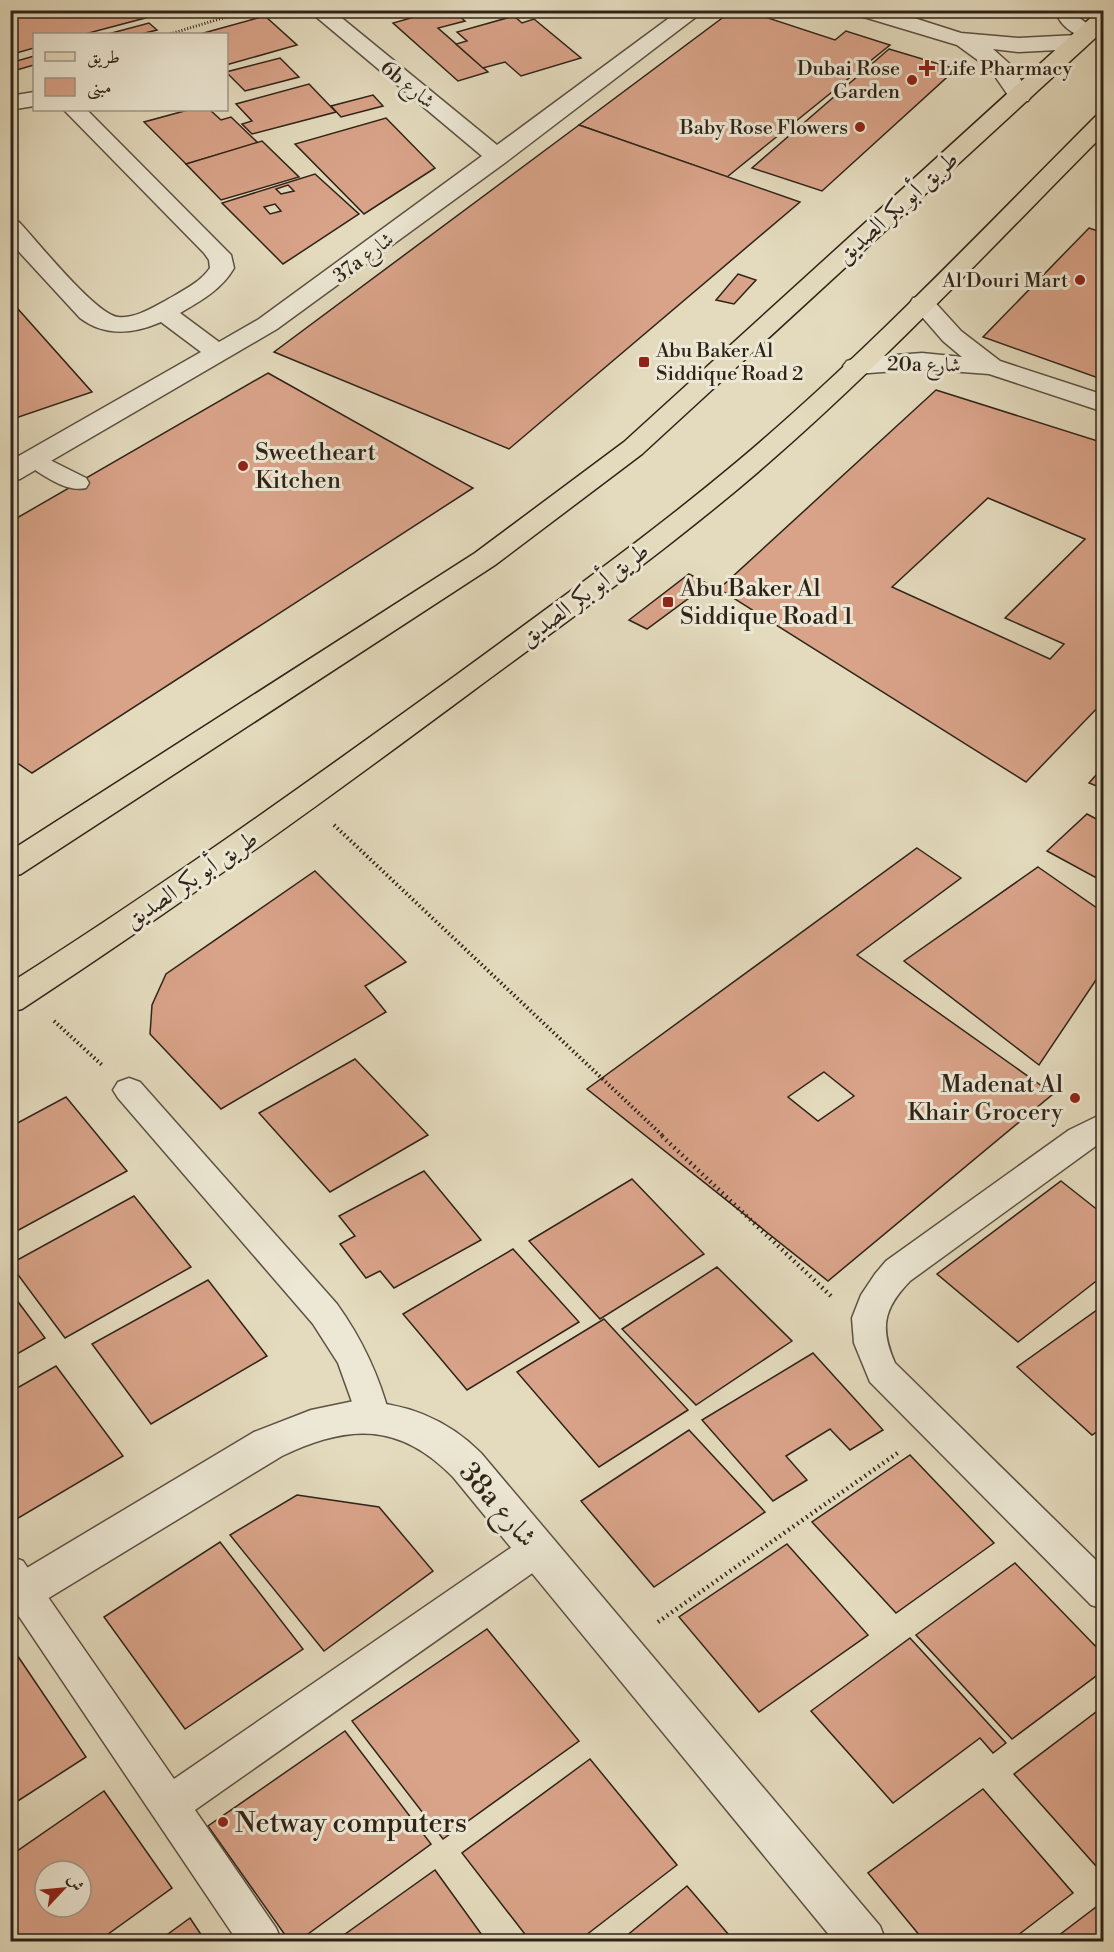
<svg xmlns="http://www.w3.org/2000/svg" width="1114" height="1952" font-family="'Libre Bodoni',Amiri,serif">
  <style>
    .building { fill: #d9a389; stroke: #2f2318; stroke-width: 1.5; fill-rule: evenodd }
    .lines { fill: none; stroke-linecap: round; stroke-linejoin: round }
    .service-casing { stroke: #5c5142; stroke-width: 3 }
    .minor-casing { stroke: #5c5142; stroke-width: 3 }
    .primary-casing { stroke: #2f2318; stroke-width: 3 }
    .path-far2 { stroke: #2f2318; stroke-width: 3; stroke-dasharray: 1 2; stroke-linecap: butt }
    .path-far1 { stroke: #2f2318; stroke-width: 4; stroke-dasharray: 1.5 3; stroke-linecap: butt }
    .path { stroke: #2f2318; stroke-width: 4.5; stroke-dasharray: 1.5 4; stroke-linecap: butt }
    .service { fill: #ede8d5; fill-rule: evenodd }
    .minor { fill: #ede8d5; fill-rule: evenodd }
    .primary { fill: #e4dbbe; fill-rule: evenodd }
    .poi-dot { fill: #8f2418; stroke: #ede8d5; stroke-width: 2 }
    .labels { text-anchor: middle; stroke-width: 6; stroke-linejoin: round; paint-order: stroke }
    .far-poi-label { font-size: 20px; fill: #2f2318; stroke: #ede8d5; text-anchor: end }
    .far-street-label { font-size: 20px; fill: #2f2318; stroke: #ede8d5 }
    .street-label { font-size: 24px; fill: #2f2318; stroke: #ede8d5 }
    .poi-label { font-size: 24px; fill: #2f2318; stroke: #ede8d5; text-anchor: start }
    .near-street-label { font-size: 28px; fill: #2f2318; stroke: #ede8d5 }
    .near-poi-label { font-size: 28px; fill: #2f2318; stroke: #ede8d5; text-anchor: start }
  </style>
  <rect width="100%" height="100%" fill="#e4dbbe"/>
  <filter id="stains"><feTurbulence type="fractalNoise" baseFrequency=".00333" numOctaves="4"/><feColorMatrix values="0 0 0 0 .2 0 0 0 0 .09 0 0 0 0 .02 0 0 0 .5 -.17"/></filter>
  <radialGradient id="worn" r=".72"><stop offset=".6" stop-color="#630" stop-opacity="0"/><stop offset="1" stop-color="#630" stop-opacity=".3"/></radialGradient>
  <!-- building -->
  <g class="building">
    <path d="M10 10H143L149 17 85 34H34V48L13 54 10 52Z"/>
    <path d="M439 10H453L465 21 438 28 488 72 458 81 393 23Z"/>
    <path d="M733 10H744L835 40 846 31 890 45 727 177 579 125Z"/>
    <path d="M265 16 297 45 226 65V34H200Z"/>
    <path d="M514 16 522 23 534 19 581 58 521 76 505 62 483 68 456 44 467 41 457 32Z"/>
    <path d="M149 23 157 30 141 34H108Z"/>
    <path d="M889 49 956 69 822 191 752 168Z"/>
    <path d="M10 55 17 61 34 56V65L10 72Z"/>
    <path d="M280 58 299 77 245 91 226 72Z"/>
    <path d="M309 84 336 112 252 134 242 124 252 121 236 104Z"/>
    <path d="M373 95 383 106 341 117 331 106Z"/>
    <path d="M188 110H210L221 120 231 117 258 143 186 164 144 122Z"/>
    <path d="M386 118 435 168 364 214 295 144Z"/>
    <path d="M579 125 800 202 509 449 274 352Z"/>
    <path d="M262 141 299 177 221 200 186 164Z"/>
    <path d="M315 174 359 214 283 264 222 203ZM288 185 294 191 281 194 276 189ZM275 204 281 211 270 214 264 207Z"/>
    <path d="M1089 228 1104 233V380L983 337Z"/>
    <path d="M738 274 756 280 734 304 716 300Z"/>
    <path d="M10 300 92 392 10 420Z"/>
    <path d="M268 373 473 488 32 773 10 758V522Z"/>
    <path d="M936 390 1104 443V701L1026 782 719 589ZM988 498 1085 539 1005 618 1064 644 1050 659 892 587Z"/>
    <path d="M689 574 708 584 647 629 629 620Z"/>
    <path d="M1104 766V789L1089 783Z"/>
    <path d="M1087 814 1104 823V882L1047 851Z"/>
    <path d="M917 848 961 878 857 955 1053 1094 828 1281 587 1089ZM824 1072 854 1096 818 1121 788 1097Z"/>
    <path d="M1038 867 1104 913V968L1039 1065 904 961Z"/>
    <path d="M315 871 406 962 365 986 386 1012 221 1109 150 1034 152 1005 166 974Z"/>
    <path d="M355 1059 428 1135 330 1192 259 1113Z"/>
    <path d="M66 1097 127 1171 15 1232 10 1226V1127Z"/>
    <path d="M424 1171 481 1240 394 1288 380 1271 366 1278 340 1244 355 1236 339 1216Z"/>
    <path d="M632 1179 704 1254 600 1319 529 1241Z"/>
    <path d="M1061 1181 1104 1215V1275L1018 1342 937 1274Z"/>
    <path d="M134 1196 191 1267 65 1338 10 1264Z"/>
    <path d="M513 1249 579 1322 467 1390 403 1314Z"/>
    <path d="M717 1267 792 1341 696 1405 622 1329Z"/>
    <path d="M208 1280 267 1356 151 1424 92 1344Z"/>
    <path d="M10 1291 45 1338 10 1358Z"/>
    <path d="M1104 1305V1427L1092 1435 1017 1367Z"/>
    <path d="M604 1319 688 1410 599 1467 517 1372Z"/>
    <path d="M813 1353 883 1430 850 1450 830 1429 786 1456 807 1480 773 1501 702 1420Z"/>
    <path d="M56 1366 123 1456 10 1523V1392Z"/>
    <path d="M689 1430 765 1512 654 1587 581 1501Z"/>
    <path d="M910 1455 994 1543 896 1613 812 1522Z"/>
    <path d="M297 1495 379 1507 433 1571 324 1651 230 1535Z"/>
    <path d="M220 1542 303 1649 185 1729 104 1617Z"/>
    <path d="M787 1544 868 1635 759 1712 679 1617Z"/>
    <path d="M1015 1563 1104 1655V1670L1012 1739 916 1635Z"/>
    <path d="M487 1629 579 1741 443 1839 352 1721Z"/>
    <path d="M910 1638 1006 1743 993 1753 980 1738 893 1803 811 1711Z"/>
    <path d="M15 1652 86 1757 10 1806V1655Z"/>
    <path d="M1104 1706V1875L1014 1774Z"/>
    <path d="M345 1731 431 1844 297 1942H290L208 1826Z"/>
    <path d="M590 1759 677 1865 577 1942H531L462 1853Z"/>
    <path d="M983 1789 1073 1893 1009 1942H925L868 1873Z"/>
    <path d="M104 1791 172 1888 97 1942H15L10 1934V1856ZM45 1871H81V1907H45Z"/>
    <path d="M435 1870 487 1942H334Z"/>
    <path d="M687 1886 735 1942H619Z"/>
    <path d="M1104 1901V1942H1050Z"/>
    <path d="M190 1918 206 1942H157Z"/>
  </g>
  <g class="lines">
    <!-- service casing -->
    <g class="service-casing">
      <g id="service">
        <path d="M1055 10H1075L1078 17 1099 32 1096 36C1079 41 1060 27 1055 10Z"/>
        <path d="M34 452 86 478 89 483 86 488C65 493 43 474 25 464L22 459 25 454Z"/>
        <path d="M129 1078 140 1082 337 1304C362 1339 379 1375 390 1417L385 1427 373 1432 361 1427 338 1363 313 1324 118 1098 113 1090 118 1082Z"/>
        <path d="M1104 1113V1140L910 1281C884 1308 879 1327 895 1363L1104 1568V1609L1091 1605 870 1382 854 1343 852 1318 861 1295 875 1274 886 1261 1069 1130Z"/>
        <path d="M538 1533 551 1538 556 1549 551 1560 195 1810 276 1928 282 1942H238L10 1603V1556L23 1561 174 1779 525 1538Z"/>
      </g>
    </g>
    <!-- minor casing -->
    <g class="minor-casing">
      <g id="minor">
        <path d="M308 10H332L497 145 680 10H705L506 162 277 329 20 479 10 481V461L201 352 161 322C133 334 105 337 80 318L10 242V220L19 222C37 241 96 315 118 317 134 319 152 308 165 301 180 292 200 283 210 268L209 260 204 253 64 110H87L231 255 234 268C222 289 201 301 180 313L219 342 259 319 482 156Z"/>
        <path d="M855 10H889L961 33 1019 38 1077 35 1085 37 1088 42 1085 47 1077 49 1019 52 993 49 1012 66 1031 96 1028 101H1012L990 69 957 45 857 15Z"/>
        <path d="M34 92V106L10 110V96Z"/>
        <path d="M922 296 931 298 961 331 1000 361 1104 395V412L989 374 922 369 856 374 847 371 843 366 847 361 856 358 922 353 962 357 943 341 910 303 913 298Z"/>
        <path d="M354 1401C404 1402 446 1418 481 1453L880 1926 886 1942H835L453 1477C399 1422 348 1424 282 1456L24 1613 10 1618V1578L254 1432 311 1410Z"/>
      </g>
    </g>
    <!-- primary casing -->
    <g class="primary-casing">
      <g id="primary">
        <path d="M1104 12V30L642 454 495 565 21 874 10 877V851L475 553 624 442 1096 13Z"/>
        <path d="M1104 114V134C990 249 880 367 758 472 667 550 570 619 474 690 326 800 177 908 22 1009L10 1012V983C160 888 304 785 448 681 546 609 645 539 738 461 865 354 979 233 1096 116Z"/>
      </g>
    </g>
    <!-- path-far2 -->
    <path class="path-far2" d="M170 34 249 10"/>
    <!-- path-far1 -->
    <g class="path-far1">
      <path d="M334 825 664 1137"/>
      <path d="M54 1021 102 1065"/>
    </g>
    <!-- path -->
    <g class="path">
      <path d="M662 1136 831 1296"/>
      <path d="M658 1622 899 1452"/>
    </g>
    <!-- service -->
    <use href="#service" class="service"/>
    <!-- minor -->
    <use href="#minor" class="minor"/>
    <!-- primary -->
    <use href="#primary" class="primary"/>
  </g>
  <!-- markers -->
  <g class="poi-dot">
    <path d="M924 59h6v6h6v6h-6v6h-6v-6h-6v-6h6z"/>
    <circle cx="912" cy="80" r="6"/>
    <circle cx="860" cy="127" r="6"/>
    <circle cx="1080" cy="280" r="6"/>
    <rect x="638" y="356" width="12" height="12" rx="3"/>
    <circle cx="243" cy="466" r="6"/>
    <rect x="662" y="596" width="12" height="12" rx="3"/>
    <circle cx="1075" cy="1098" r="6"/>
    <circle cx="223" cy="1822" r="6"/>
  </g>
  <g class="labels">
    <!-- far-poi labels -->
    <g class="far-poi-label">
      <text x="900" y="75">Dubai Rose<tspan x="900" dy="23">Garden</tspan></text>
      <text x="939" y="75" text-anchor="start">Life Pharmacy</text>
      <text x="848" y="134">Baby Rose Flowers</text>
      <text x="1068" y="287">Al Douri Mart</text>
      <text x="656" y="357" text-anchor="start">Abu Baker Al<tspan x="656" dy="23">Siddique Road 2</tspan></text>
    </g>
    <!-- far-street labels -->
    <g class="far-street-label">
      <text transform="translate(408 84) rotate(39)" y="7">6b شارع</text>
      <text transform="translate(363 257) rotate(-37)" y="7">37a شارع</text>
      <text transform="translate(924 364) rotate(1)" y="7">20a شارع</text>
    </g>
    <!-- street labels -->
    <g class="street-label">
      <text transform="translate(897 207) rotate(-42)" y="8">طريق أبو بكر الصديق</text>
      <text transform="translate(584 594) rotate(-37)" y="8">طريق أبو بكر الصديق</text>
      <text transform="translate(191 879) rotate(-34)" y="8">طريق أبو بكر الصديق</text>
    </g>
    <!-- poi labels -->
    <g class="poi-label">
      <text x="255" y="460">Sweetheart<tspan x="255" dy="28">Kitchen</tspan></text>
      <text x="680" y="596">Abu Baker Al<tspan x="680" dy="28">Siddique Road 1</tspan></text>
      <text x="1063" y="1092" text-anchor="end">Madenat Al<tspan x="1063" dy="28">Khair Grocery</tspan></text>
    </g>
    <!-- near-street labels -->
    <g class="near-street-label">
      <text transform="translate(499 1504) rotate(49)" y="10">38a شارع</text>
    </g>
    <!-- near-poi labels -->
    <g class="near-poi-label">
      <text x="235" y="1832">Netway computers</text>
    </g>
  </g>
  <!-- margin -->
  <rect width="1114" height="1952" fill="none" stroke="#e4dbbe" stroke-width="36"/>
  <rect x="12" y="12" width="1090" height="1928" fill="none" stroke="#2f2318" stroke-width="3"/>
  <rect x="18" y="18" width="1078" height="1916" fill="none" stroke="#2f2318" stroke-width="1.5"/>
  <!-- legend -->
  <rect x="33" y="33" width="195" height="78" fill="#ede8d5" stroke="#a19989" stroke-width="1.5"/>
  <rect x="45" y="52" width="30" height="9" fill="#e4dbbe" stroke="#a19989" stroke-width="1.5"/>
  <text x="87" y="63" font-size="18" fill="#2f2318">طريق</text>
  <rect x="45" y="78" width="30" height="18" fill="#d9a389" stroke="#a19989" stroke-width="1.5"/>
  <text x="87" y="93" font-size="18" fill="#2f2318">مبنى</text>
  <!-- north arrow -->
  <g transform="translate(63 1889) rotate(64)"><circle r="28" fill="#ede8d5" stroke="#a19989" stroke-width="1.5"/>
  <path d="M0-4.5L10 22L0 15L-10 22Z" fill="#8f2418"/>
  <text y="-9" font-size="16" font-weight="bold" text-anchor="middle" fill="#2f2318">ش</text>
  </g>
  <rect width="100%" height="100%" filter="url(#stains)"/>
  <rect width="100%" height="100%" fill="url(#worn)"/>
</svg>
